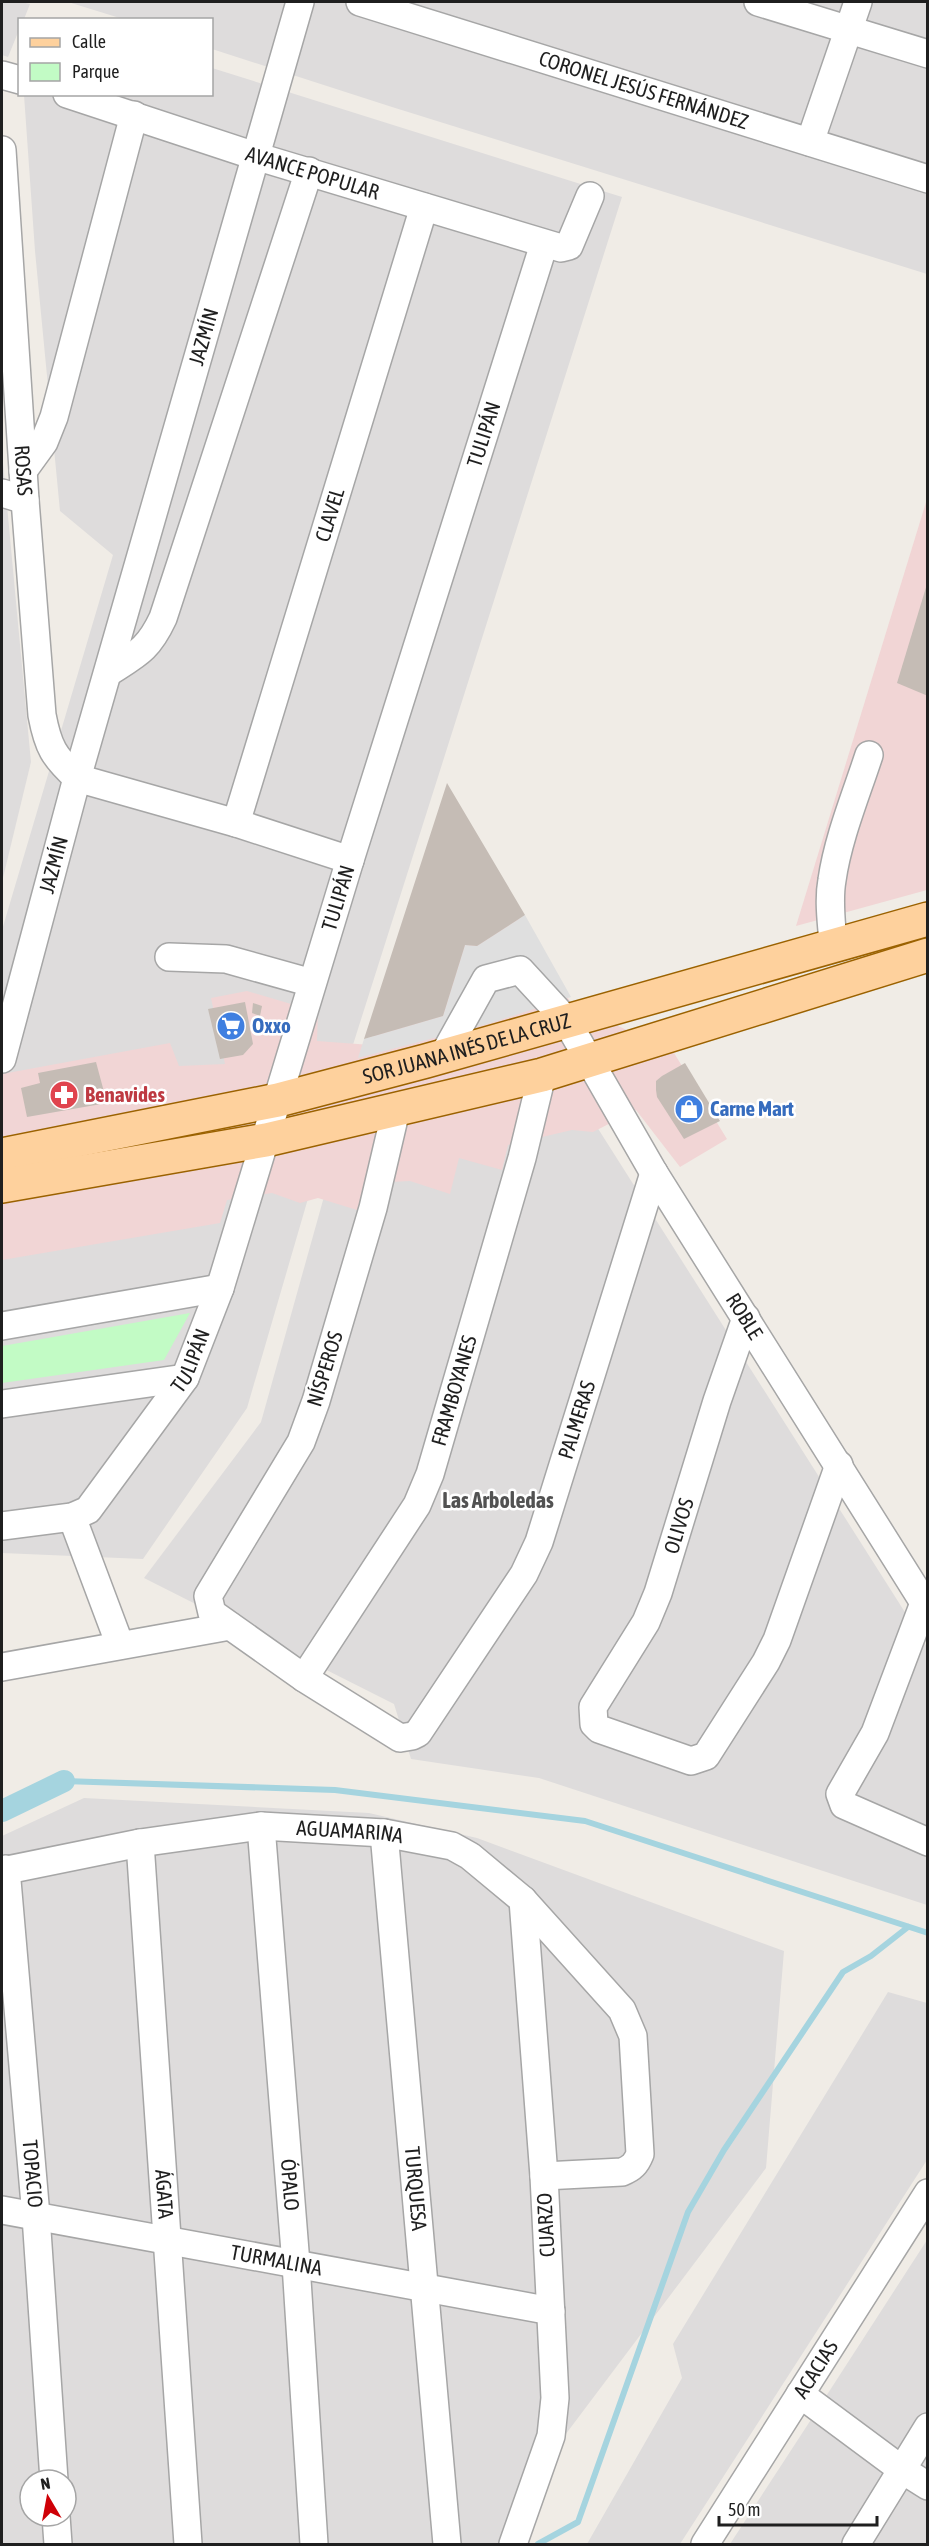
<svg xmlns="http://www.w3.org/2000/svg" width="929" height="2546" font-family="'Asap Condensed',sans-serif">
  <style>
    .residential { fill: #dedcdc; fill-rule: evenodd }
    .commercial { fill: #f1d5d5 }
    .park { fill: #c2fbc5 }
    .parking { fill: #dfdfdf }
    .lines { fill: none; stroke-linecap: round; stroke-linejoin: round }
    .stream { stroke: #a5d4df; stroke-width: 6 }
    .canal { stroke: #a5d4df; stroke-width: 22 }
    .building { fill: #c5bcb5 }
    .minor-casing { stroke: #a6a6a6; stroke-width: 30 }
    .major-casing { stroke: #9b6200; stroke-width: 36 }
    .minor { stroke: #fff; stroke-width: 27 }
    .major { stroke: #fed19d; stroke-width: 33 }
    .labels { text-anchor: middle; stroke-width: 5; stroke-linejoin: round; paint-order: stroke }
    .street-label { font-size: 21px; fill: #1f1f1f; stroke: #fff }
    .shop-label { font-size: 21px; font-weight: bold; fill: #366cbe; stroke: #fff; text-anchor: start }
    .health-label { font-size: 21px; font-weight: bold; fill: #be3a42; stroke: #fff; text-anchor: start }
    .neighbourhood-label { font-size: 22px; font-weight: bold; fill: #525252; stroke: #fff }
  </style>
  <rect width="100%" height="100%" fill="#f0ece6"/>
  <!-- residential -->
  <g class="residential">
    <path d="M2 2H21L30 4 24 19 20 20 19 30 8 57 2 55Z"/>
    <path d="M68 2H927V274L392 107 212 49V20L123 19Z"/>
    <path d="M212 68 622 197 351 1051 247 1408 143 1559 2 1553V930L113 555 60 511 35 251 24 95 212 94Z"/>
    <path d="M2 452 31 762 2 882Z"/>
    <path d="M590 1116 927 1647V1905L539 1778 411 1759 394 1704 144 1578 261 1422 327 1186Z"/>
    <path d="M84 1798 369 1813 477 1838 784 1951 766 2168 532 2479 500 2544H2V1836ZM30 2480H66V2516H30Z"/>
    <path d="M888 1992 927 2003V2160L680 2544H587L682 2378 673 2344Z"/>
    <path d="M927 2240V2544H730L801 2435Z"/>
  </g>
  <!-- commercial -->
  <g class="commercial">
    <path d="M927 499V890L796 926Z"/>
    <path d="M447 800 571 1003 674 1053 727 1139 680 1167 636 1110 593 1132 572 1130 508 1145 502 1170 459 1158 450 1194 410 1181 369 1183 357 1210 318 1198 300 1203 272 1193 227 1200 220 1223 2 1260V1074L170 1043 179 1066 225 1064 211 998 247 991 318 1012 317 1041 371 1045Z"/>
  </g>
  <!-- park -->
  <path class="park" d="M190 1313 164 1360 2 1383V1346Z"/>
  <!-- parking -->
  <path class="parking" d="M525 915 571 997 491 1023 358 1058 364 1039 443 1016 465 945 477 946Z"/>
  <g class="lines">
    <!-- stream -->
    <g class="stream">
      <path d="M64 1781 335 1790 585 1821 928 1933"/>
      <path d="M538 2544 578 2522 688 2212 724 2150 843 1972 871 1956 908 1927"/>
    </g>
    <!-- canal -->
    <path class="canal" d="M2 1811 64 1781"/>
  </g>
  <!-- building -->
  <g class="building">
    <path d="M927 584H928V696L897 683Z"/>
    <path d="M447 783 525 915 477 946 465 945 443 1016 364 1039Z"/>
    <path d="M245 1002 253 1044 243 1055 220 1059 208 1009Z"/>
    <path d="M253 1003 262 1006 260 1016 252 1013Z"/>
    <path d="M96 1062 107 1103 27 1117 21 1088 40 1083 38 1073Z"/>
    <path d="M685 1063 720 1121 684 1139 657 1097 656 1090V1081L662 1076Z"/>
  </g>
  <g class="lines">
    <!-- minor casing -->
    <g class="minor-casing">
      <g id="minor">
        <path id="s1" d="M360 2 928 179"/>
        <path d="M758 2 928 54"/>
        <path d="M2 75 20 80"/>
        <path id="s2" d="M67 94 255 156 561 248 569 246 590 196"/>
        <path d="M810 142 858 2"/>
        <path id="s3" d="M2 150 25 500 42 715C48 747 54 757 77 778L236 823 350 860"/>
        <path d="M23 471 44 442 54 417 134 115"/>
        <path d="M2 493 25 500"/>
        <path d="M109 672C137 654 148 650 163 618L309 171"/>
        <path id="s4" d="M236 823 424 207"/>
        <path d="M833 945C832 924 828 902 832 880 838 838 856 795 869 755"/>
        <path d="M169 957 226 959 312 983"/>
        <path id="s5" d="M443 1056 486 979 520 970 566 1020 654 1173 928 1609"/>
        <path id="s6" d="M2 1059 77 778 300 2"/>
        <path id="s7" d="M396 1110 373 1208 316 1401 301 1442 208 1596 212 1613 304 1678 400 1738 412 1736 418 1733 524 1574 539 1542 654 1173"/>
        <path d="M746 1318 717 1401 658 1593 646 1622 593 1707 594 1724 599 1729 691 1761 706 1756 766 1662 777 1640 839 1465"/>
        <path d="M2 1326 220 1288"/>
        <path d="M2 1404 185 1378"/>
        <path d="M72 1517 120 1645"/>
        <path id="s8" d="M2 1526 72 1517 88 1510 185 1378 220 1288 350 860 544 244"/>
        <path d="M924 1603 875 1733 840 1794 844 1805 928 1842"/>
        <path d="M2 1667 230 1626"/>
        <path id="s9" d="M304 1678 417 1505 430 1474 522 1158 542 1075"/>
        <path id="s10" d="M261 1826 296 2264 314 2544"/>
        <path id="s11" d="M384 1833 447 2544"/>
        <path id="s12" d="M140 1843 188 2544"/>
        <path id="s13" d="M6 1869 36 2216 54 2480"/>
        <path id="s14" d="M2 1871 140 1843 261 1826 384 1833 452 1846 470 1856 523 1900 622 2010 633 2036 640 2154C636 2164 632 2168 622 2172L544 2176"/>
        <path id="s15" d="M2 2210 551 2311"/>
        <path d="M800 2394 901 2469 928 2486"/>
        <path d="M56 2516 58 2544"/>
        <path d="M513 2544 551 2436 555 2398 544 2176 523 1900"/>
        <path id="s16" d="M705 2544 928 2193"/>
        <path d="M856 2544 928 2427"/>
      </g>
    </g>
    <!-- major casing -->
    <g class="major-casing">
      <g id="major">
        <path id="s17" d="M2 1155 278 1100 426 1061 928 919"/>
        <path d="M2 1186 266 1140 542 1075 928 955"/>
      </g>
    </g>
    <!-- minor -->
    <use href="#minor" class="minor"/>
    <!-- major -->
    <use href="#major" class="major"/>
  </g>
  <!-- icons -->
  <defs>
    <g id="supermarket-disc" transform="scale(1.5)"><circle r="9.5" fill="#3f7fe0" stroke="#fff"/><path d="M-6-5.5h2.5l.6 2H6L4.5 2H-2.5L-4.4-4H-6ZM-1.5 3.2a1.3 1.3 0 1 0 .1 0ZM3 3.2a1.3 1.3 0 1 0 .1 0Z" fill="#fff"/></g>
    <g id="pharmacy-disc" transform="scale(1.5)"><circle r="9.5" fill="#e0444e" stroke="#fff"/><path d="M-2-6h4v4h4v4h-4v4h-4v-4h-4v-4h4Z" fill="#fff"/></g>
    <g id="shop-disc" transform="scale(1.5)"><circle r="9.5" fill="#3f7fe0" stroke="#fff"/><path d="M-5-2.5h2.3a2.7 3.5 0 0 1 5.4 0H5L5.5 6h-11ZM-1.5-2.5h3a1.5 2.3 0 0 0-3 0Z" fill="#fff"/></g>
  </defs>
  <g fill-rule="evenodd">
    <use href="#supermarket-disc" x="231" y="1026"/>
    <use href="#pharmacy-disc" x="64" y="1095"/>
    <use href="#shop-disc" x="689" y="1109"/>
  </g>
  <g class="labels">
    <!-- street labels -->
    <g class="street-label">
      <text dy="7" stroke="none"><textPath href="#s1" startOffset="297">CORONEL JESÚS FERNÁNDEZ</textPath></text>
      <text dy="7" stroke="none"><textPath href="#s2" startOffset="258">AVANCE POPULAR</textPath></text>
      <text dy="7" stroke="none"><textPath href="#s6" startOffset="750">JAZMÍN</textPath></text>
      <text dy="7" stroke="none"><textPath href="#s8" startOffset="1242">TULIPÁN</textPath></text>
      <text dy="7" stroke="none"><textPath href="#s3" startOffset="321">ROSAS</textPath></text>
      <text dy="7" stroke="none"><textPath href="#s4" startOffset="322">CLAVEL</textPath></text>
      <text dy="7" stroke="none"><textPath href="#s6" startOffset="201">JAZMÍN</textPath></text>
      <text dy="7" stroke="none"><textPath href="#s8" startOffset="756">TULIPÁN</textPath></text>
      <text dy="7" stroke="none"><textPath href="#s17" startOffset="477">SOR JUANA INÉS DE LA CRUZ</textPath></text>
      <text dy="7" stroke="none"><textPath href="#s5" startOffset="537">ROBLE</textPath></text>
      <text dy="7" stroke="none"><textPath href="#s8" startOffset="270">TULIPÁN</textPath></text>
      <text transform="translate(325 1369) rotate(-73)" y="7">NÍSPEROS</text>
      <text dy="7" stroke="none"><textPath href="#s9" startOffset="327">FRAMBOYANES</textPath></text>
      <text dy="7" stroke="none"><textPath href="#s7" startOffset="1142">PALMERAS</textPath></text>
      <text transform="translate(679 1526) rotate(-73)" y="7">OLIVOS</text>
      <text dy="7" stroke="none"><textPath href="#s14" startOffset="352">AGUAMARINA</textPath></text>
      <text dy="7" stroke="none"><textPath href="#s13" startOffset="306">TOPACIO</textPath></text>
      <text dy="7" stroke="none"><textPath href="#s10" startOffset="360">ÓPALO</textPath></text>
      <text dy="7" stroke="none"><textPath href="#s11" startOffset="357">TURQUESA</textPath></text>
      <text dy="7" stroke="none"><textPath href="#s12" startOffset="352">ÁGATA</textPath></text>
      <text transform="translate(546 2225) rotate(-93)" y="7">CUARZO</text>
      <text dy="7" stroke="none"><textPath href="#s15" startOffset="279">TURMALINA</textPath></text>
      <text dy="7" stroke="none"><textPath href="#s16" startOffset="207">ACACIAS</textPath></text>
    </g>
    <!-- shop labels -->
    <g class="shop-label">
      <text x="252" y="1033">Oxxo</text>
      <text x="710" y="1116">Carne Mart</text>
    </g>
    <!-- health labels -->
    <g class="health-label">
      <text x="85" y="1102">Benavides</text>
    </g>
    <!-- neighbourhood labels -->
    <g class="neighbourhood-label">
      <text x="498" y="1508">Las Arboledas</text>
    </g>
  </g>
  <!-- border -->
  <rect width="929" height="2546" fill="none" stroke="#1f1f1f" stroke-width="6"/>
  <!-- legend -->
  <rect x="18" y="18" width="195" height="78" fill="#ffffff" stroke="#a5a5a5" stroke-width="1.5"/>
  <rect x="30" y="38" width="30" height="9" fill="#fed19d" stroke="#a5a5a5" stroke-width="1.5"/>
  <text x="72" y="48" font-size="18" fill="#1f1f1f">Calle</text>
  <rect x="30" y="63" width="30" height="18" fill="#c2fbc5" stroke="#a5a5a5" stroke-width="1.5"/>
  <text x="72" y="78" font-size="18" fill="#1f1f1f">Parque</text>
  <!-- north arrow -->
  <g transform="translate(48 2498) rotate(350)"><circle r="28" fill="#ffffff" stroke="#a5a5a5" stroke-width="1.5"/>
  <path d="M0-4.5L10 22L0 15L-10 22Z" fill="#cf0007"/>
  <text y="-9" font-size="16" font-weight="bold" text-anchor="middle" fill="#1f1f1f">N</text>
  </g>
  <!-- scale -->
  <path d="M719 2516v9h158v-9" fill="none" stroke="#1f1f1f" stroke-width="3"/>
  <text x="728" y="2516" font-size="18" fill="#1f1f1f" stroke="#ffffff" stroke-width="4.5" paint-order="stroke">50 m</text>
</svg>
